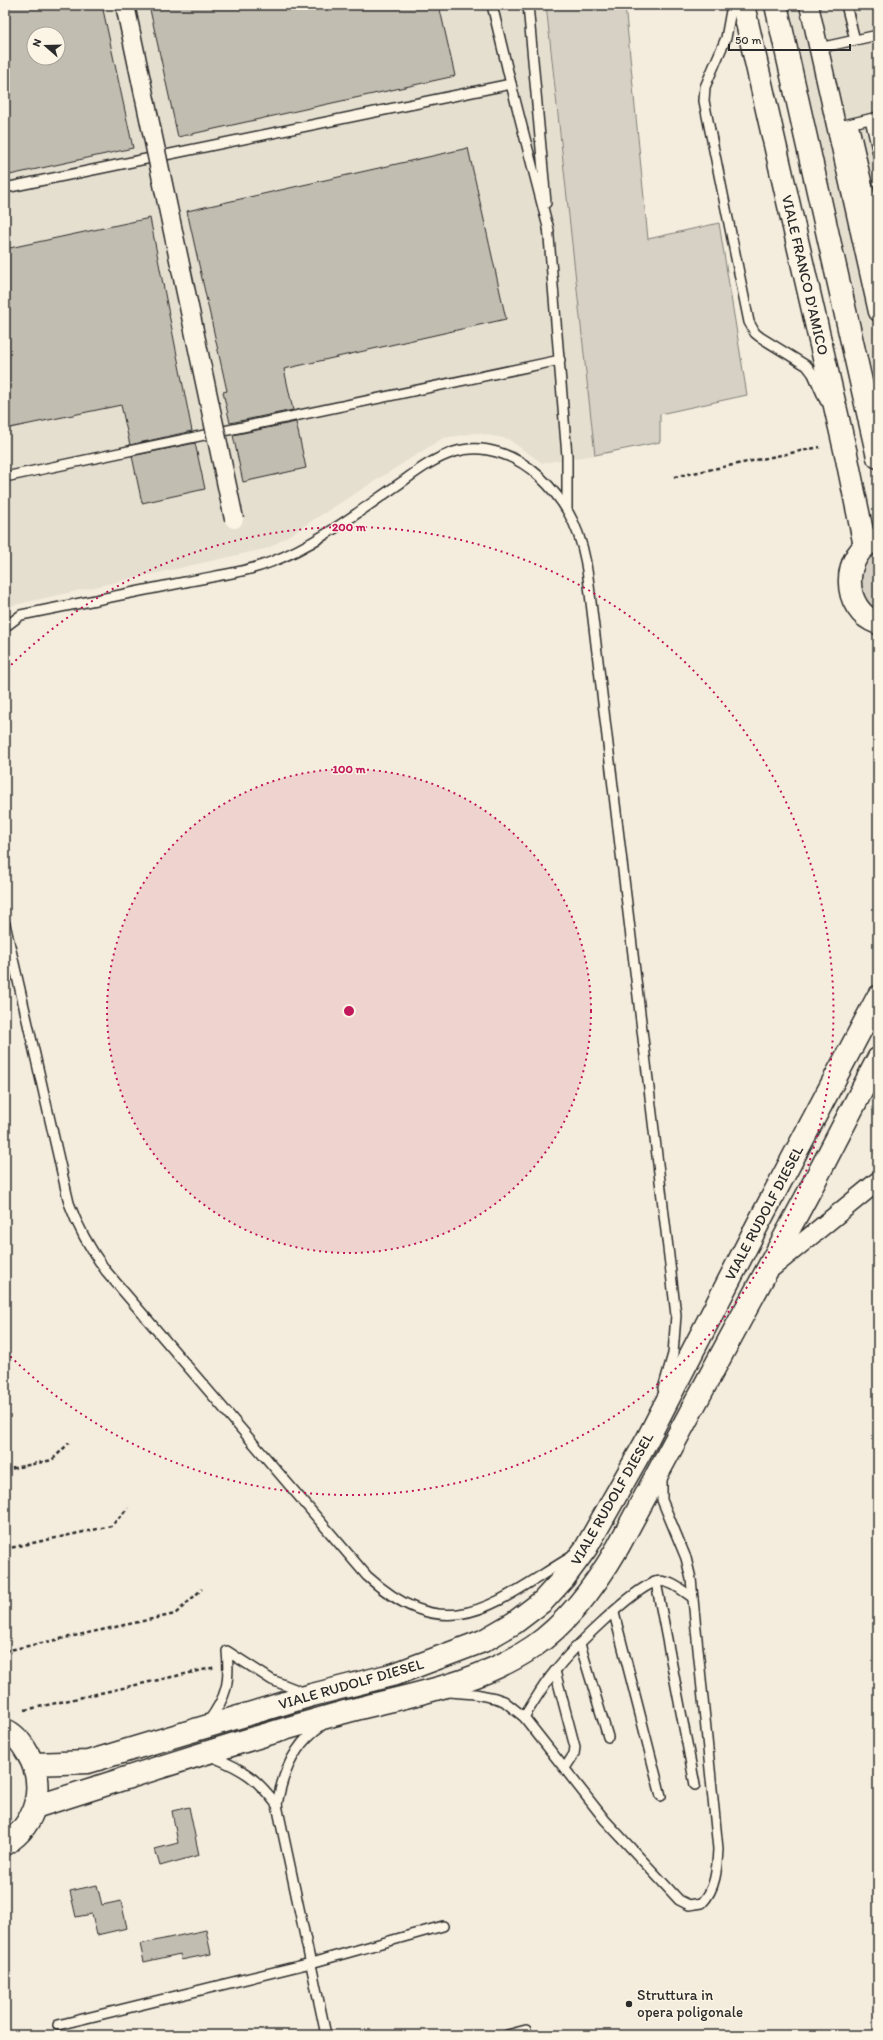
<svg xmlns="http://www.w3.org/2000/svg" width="883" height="2040" font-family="Itim,sans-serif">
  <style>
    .built { fill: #e5dfd0; fill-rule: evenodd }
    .green { fill: #d6d1c4; stroke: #807e78 }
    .building { fill: #c2bdb1; stroke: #2b2b2b; fill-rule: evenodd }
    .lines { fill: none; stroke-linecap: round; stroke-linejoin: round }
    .lane-casing { stroke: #2b2b2b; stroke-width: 12 }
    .street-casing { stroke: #2b2b2b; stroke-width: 21 }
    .secondary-casing { stroke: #2b2b2b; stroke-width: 25 }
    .path { stroke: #2b2b2b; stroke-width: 2.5; stroke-dasharray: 4 3; stroke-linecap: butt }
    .lane { stroke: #fcf5e5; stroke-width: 9 }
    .street { stroke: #fcf5e5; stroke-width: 18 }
    .secondary { stroke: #fcf5e5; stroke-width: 22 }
    .street-bridge-casing { stroke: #2b2b2b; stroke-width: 21; stroke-linecap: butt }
    .street-bridge { stroke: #fcf5e5; stroke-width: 18 }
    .ring { fill: none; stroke: #c2185b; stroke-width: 2; stroke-dasharray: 2 4 }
    .poi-dot { fill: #2b2b2b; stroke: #fcf5e5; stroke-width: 1.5 }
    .labels { text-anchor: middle; stroke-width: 3; stroke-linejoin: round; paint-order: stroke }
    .street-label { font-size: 15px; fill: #2b2b2b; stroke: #fcf5e5 }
    .poi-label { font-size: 15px; fill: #2b2b2b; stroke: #fcf5e5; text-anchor: start }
    .centre { fill: #c2185b; stroke: #fcf5e5; stroke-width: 2 }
    .ring-label { font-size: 12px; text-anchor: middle; font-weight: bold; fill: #c2185b; stroke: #fcf5e5; stroke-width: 3; stroke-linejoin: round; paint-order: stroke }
  </style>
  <rect width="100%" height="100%" fill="#f4edde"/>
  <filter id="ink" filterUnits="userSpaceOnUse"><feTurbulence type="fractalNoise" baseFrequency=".025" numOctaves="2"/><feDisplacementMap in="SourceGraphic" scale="8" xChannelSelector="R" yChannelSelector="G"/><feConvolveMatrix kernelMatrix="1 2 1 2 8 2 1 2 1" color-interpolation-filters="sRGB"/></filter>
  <g filter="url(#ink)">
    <!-- built -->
    <g class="built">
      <path d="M5 5H545L595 455 542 463 508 439 477 433 443 438 269 548 5 607ZM34 34H58V58H34Z"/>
      <path d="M789 5H878V397Z"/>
    </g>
    <!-- green -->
    <g class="green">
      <path d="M546 5H625L648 239 719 223 747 395 660 414V442L595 455Z"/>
      <path d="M878 549V610C862 601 852 574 866 559 869 555 874 552 878 549Z"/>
    </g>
    <!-- building -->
    <g class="building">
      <path d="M5 5H102L133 148 5 176ZM34 34H58V58H34Z"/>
      <path d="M149 5H439L455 76 178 137Z"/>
      <path d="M468 148 506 319 284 369 293 410 230 423 223 392 227 391 187 211Z"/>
      <path d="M150 218 192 431 130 445 121 405 5 429V249Z"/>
      <path d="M296 422 306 468 243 482 233 435Z"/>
      <path d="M195 443 205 489 142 503 132 456Z"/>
      <path d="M189 1807 199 1855 160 1866 155 1849 178 1843 172 1811Z"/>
      <path d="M97 1885 102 1905 121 1901 127 1928 97 1935 92 1914 76 1917 70 1891Z"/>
      <path d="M206 1930 211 1954 181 1960 180 1954 144 1962 140 1944Z"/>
    </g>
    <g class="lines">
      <!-- lane casing -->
      <g class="lane-casing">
        <g id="lane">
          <path d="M492 5 511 84"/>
          <path d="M528 5 546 203"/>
          <path d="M732 5 726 38 705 87 704 101 749 322 755 333 760 337 807 366 813 374 825 401"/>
          <path d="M846 5 855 40"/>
          <path d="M819 48 878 35"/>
          <path d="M870 119 878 154"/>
          <path d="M844 125 878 117"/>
          <path d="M5 188 511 84 549 231"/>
          <path d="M548 225 567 456V509"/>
          <path d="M5 477 560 360"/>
          <path d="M5 627 21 615C76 604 130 593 185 582 213 576 244 573 271 562 318 544 358 512 399 484 416 472 434 458 454 452 484 442 517 456 539 476 570 505 583 536 588 577L676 1315 673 1354 663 1389"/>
          <path d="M5 924 69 1203C78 1228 90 1249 106 1271L367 1576C449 1650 494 1603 571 1557"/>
          <path d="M656 1582 695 1785"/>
          <path d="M614 1613 661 1796"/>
          <path d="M580 1644 608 1737"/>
          <path d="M555 1671 575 1747 574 1754 565 1768"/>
          <path d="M449 1692 475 1694 495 1698 504 1701 524 1717 605 1820 679 1900 689 1905 702 1903C716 1889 717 1868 718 1849L691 1579 686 1558 662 1500V1478"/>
          <path d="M524 1717C534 1702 543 1685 555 1671 571 1650 632 1590 655 1582 669 1578 683 1591 693 1598"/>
          <path d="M208 1722C227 1696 230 1683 227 1651L272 1680 305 1693"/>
          <path d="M209 1757H213C245 1770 256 1778 277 1805 282 1775 294 1744 321 1726"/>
          <path d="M277 1805 326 2035"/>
          <path d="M58 2025 311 1963 443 1926"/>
          <path d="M507 2035 526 2030"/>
        </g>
      </g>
      <!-- street casing -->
      <g class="street-casing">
        <g id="street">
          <path d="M809 5 878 312"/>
          <path d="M850 130 878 250"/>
          <path d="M769 1270 878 1181"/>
        </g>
      </g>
      <!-- secondary casing -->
      <g class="secondary-casing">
        <g id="secondary">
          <path d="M743 5 846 454 865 546"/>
          <path d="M776 5 878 457"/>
          <path d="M878 539C840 552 841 611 878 623"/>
          <path d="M5 1730C15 1734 23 1745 28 1754 47 1786 36 1825 5 1844"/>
          <path d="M34 1764 88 1762 312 1695 395 1674 483 1641 514 1623 543 1601 564 1578 586 1548 647 1440 758 1224 878 997"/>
          <path d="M35 1807C137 1775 238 1741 341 1713 406 1695 475 1686 533 1647 569 1622 596 1585 618 1547L810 1190 878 1059"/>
        </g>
      </g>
      <!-- path -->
      <g class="path">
        <path d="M674 477 820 447"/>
        <path d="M5 1379 8 1376"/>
        <path d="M5 1470 52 1460 69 1443"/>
        <path d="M5 1549 111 1526 128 1508"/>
        <path d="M5 1651 175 1614 202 1589"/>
        <path d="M25 1710 216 1667"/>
      </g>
      <!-- lane -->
      <use href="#lane" class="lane"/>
      <!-- street -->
      <use href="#street" class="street"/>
      <!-- secondary -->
      <use href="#secondary" class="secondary"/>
      <!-- street-bridge casing -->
      <g class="street-bridge-casing">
        <path id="street-bridge" d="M125 5 234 519"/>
      </g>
      <!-- street-bridge -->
      <use href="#street-bridge" class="street-bridge"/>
    </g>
  </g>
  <!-- distance rings -->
  <circle cx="349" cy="1011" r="242" fill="#c2185b" fill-opacity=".12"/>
  <g class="ring">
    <circle cx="349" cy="1011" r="242"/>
    <path d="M7 669A484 484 0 1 1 7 1353"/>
  </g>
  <!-- markers -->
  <circle class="poi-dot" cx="629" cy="2004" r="4"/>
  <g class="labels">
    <!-- street labels -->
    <g class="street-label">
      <text transform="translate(805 275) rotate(77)" y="5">VIALE FRANCO D'AMICO</text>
      <text transform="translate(764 1213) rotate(-62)" y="5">VIALE RUDOLF DIESEL</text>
      <text transform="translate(612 1499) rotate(-60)" y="5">VIALE RUDOLF DIESEL</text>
      <text transform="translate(351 1684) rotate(-16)" y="5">VIALE RUDOLF DIESEL</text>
    </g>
    <!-- poi labels -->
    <g class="poi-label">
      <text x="637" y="2000">Struttura in<tspan x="637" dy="17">opera poligonale</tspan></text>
    </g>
  </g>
  <circle cx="349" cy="1011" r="6" class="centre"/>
  <g class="ring-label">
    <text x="349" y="531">200 m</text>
    <text x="349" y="773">100 m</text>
  </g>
  <!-- margin -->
  <rect width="883" height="2040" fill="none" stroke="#fcf5e5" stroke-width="20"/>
  <rect x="10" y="10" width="863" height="2020" fill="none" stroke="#2b2b2b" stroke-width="1.5" filter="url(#ink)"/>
  <!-- north arrow -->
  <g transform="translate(46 46) rotate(290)"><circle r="19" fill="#fcf5e5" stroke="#a8a49b"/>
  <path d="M0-3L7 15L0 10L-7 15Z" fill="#2b2b2b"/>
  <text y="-6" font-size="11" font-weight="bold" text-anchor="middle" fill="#2b2b2b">N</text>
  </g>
  <!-- scale -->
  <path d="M729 44v6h121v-6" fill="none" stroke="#2b2b2b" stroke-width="2"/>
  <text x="735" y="44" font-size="12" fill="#2b2b2b" stroke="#fcf5e5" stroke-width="3" paint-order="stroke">50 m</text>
</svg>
